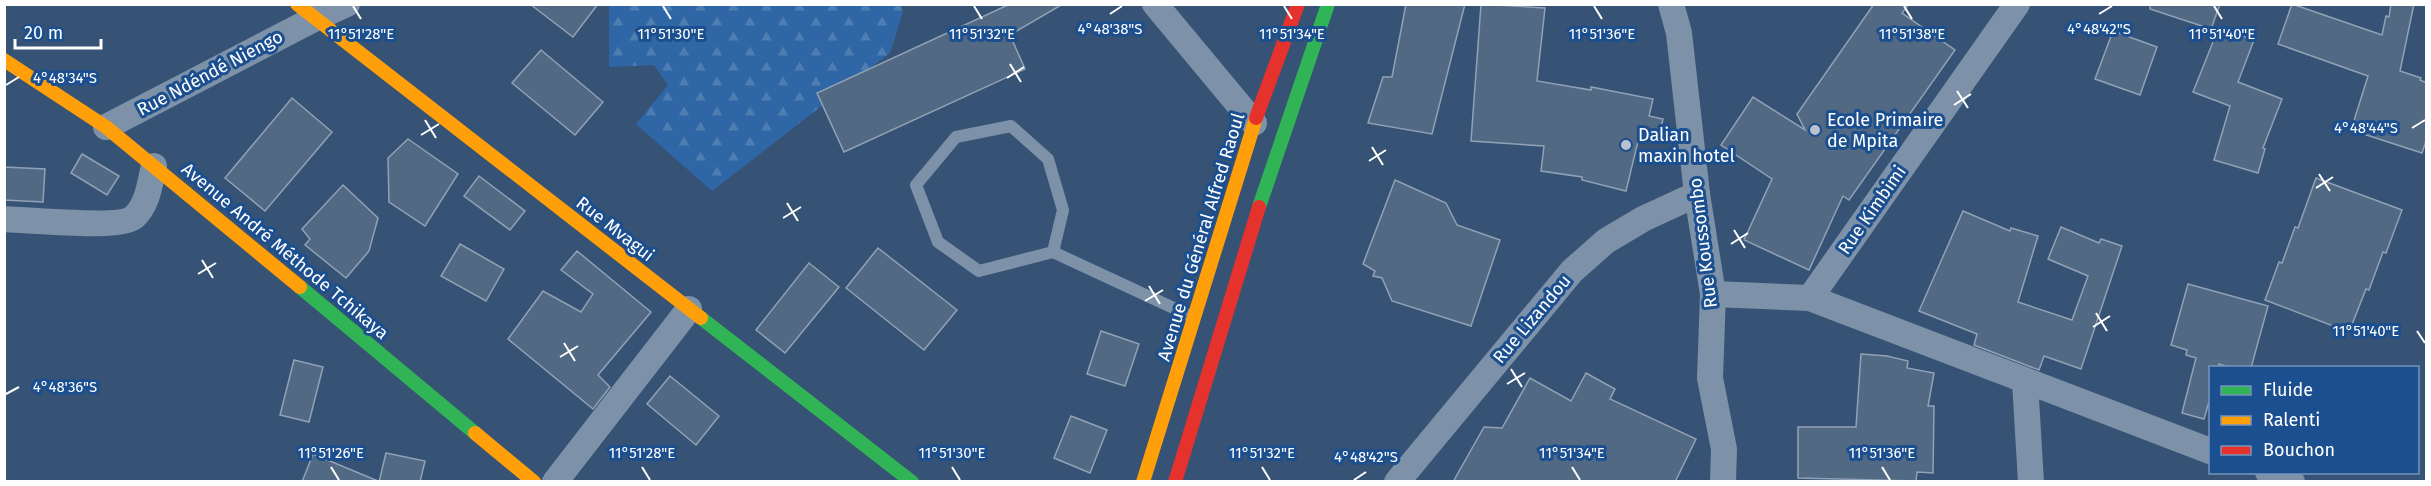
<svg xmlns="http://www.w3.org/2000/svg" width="2431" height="486" font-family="'Fira Sans',sans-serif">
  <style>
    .forest { fill: url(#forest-firs) }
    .building { fill: #526984; stroke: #92a2b6; stroke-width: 1.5 }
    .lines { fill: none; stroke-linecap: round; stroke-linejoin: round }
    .lane { stroke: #7d92a8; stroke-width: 12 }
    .street { stroke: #7d92a8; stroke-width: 26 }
    .fast { stroke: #30b455; stroke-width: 14 }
    .slow { stroke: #ff9f0a; stroke-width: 14 }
    .jam { stroke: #e5322d; stroke-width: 14 }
    .ticks { fill: none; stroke: #fff; stroke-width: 2 }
    .poi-dot { fill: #b9c2ce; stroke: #1b4f8f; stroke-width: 2 }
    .labels { text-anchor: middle; stroke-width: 6; stroke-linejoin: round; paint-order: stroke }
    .street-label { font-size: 18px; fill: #fff; stroke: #1b4f8f }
    .poi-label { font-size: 18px; fill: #fff; stroke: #1b4f8f; text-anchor: start }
    .ticks-label { font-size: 15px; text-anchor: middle; fill: #fff; stroke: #1b4f8f; stroke-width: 6; stroke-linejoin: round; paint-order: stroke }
  </style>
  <defs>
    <pattern id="forest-firs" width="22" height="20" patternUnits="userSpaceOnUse" patternTransform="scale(1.5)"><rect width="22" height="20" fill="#2f66a5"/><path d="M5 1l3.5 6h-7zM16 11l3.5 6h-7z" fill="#4e7db2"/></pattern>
  </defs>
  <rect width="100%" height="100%" fill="#365274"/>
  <!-- forest -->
  <path class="forest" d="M900 4 903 12 890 53 712 191 636 124 668 85 654 65 609 67V5Z"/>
  <!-- building -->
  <g class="building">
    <path d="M530 4H598L573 37Z"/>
    <path d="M1010 4H1063L1010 35 1025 69 844 152 817 93Z"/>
    <path d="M1406 4H1465L1432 134 1368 123 1383 77H1392Z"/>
    <path d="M1481 4 1545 8 1537 81 1591 90V87L1653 99 1649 116 1663 119 1658 140 1639 137 1626 191 1582 180V177L1541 171 1544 146 1471 141Z"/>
    <path d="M1874 4H1909L1902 13 1955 50 1849 200 1843 196 1809 270 1744 240 1772 179 1721 145 1753 97 1805 130 1797 114Z"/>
    <path d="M2150 4H2220L2211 29 2150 9Z"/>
    <path d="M2292 4 2382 35 2386 16 2389 17 2391 4H2414L2400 71 2421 78 2420 80 2427 83V138L2422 153 2351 130 2368 76 2278 44Z"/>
    <path d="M2219 27 2254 40 2238 82 2282 99 2263 148 2265 149 2258 173 2214 160 2230 106 2193 92Z"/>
    <path d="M2113 31 2157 47 2140 95 2095 79Z"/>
    <path d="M541 50 603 102 575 135 512 83Z"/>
    <path d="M292 98 332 132 265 211 225 178Z"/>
    <path d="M408 139 458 174 425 226 389 202 388 158Z"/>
    <path d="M82 154 119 176 107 195 71 173Z"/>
    <path d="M4 167 45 169 43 202 4 200Z"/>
    <path d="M479 176 525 211 510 230 464 196Z"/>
    <path d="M2316 178 2402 210 2386 253 2383 252 2369 290 2366 289 2349 332 2265 300 2279 262 2282 263 2295 227 2298 228Z"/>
    <path d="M1395 180 1446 203 1457 225 1500 240 1471 326 1392 301 1382 278 1373 276 1375 271 1363 264Z"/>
    <path d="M343 185 378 218 369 251 346 278 305 245 310 239 302 229Z"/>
    <path d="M1963 211 2010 231 2011 228 2038 236 2018 302 2072 320 2088 276 2048 259 2061 227 2099 243 2101 239 2122 246 2081 369 2044 356 2039 370 1974 345 1977 334 1919 311Z"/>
    <path d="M460 244 504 269 486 301 441 276Z"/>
    <path d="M878 248 957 310 924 350 846 288Z"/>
    <path d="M577 251 651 312 598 375 610 387 593 409 508 339 543 291 581 312 593 294 561 270Z"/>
    <path d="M809 263 839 287 785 353 756 330Z"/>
    <path d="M2188 284 2268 306 2251 368H2231L2219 364 2218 368H2211V395L2204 419 2182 413 2196 358 2186 355 2187 350 2171 345Z"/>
    <path d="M1101 331 1139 344 1125 386 1087 374Z"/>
    <path d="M1861 354 1887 356 1908 361 1907 368 1934 373 1928 406H1934L1933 473 1917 472 1916 481 1798 478V427H1856Z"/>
    <path d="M294 360 323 367 309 422 280 415Z"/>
    <path d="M1586 373 1615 389 1610 399 1696 439 1675 482H1453L1484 427 1502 428 1530 378 1571 401Z"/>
    <path d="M670 376 719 416 696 445 647 404Z"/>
    <path d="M1071 416 1107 430 1090 473 1054 458Z"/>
    <path d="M386 453 425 461 420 482H379Z"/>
    <path d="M313 454 378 481V482H302Z"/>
  </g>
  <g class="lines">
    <!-- lane -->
    <path class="lane" d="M1053 252 1063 210 1048 159 1011 126 956 137 916 185 938 242 979 271 1053 252 1193 317"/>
    <!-- street -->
    <g class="street">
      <path d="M1155 4 1254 123"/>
      <path d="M1671 4 1679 33 1697 194 1713 294 1710 378 1724 449 1723 482"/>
      <path d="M106 127 314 19 347 4"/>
      <path d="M4 219C27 220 121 229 134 217 148 205 150 182 154 166"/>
      <path d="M1713 294 1810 298 2210 451"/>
      <path d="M1810 298 2017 4"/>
      <path d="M2025 382 2031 482"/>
      <path d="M2268 472 2292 482"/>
      <path d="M555 482 689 309"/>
      <path d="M1397 482 1572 271 1606 241 1643 219 1697 194"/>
    </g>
    <!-- fast -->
    <g class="fast">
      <path d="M1259 207 1328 4"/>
      <path d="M300 287 475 433"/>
      <path d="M701 318 912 482"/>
    </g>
    <!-- slow -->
    <g class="slow">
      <path d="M297 4 701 318"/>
      <path d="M4 60 106 127 300 287"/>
      <path d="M475 433 534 482"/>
      <path d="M1143 482 1256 118"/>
    </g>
    <!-- jam -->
    <g class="jam">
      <path d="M1256 118 1298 4"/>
      <path d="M1175 482 1259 207"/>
    </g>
  </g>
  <!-- ticks -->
  <path class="ticks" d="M353 6 361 19M663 6 671 19M974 6 982 19M1284 6 1292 19M1594 6 1602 19M1904 6 1912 19M2214 6 2222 19M1110 14 1122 6M2099 14 2112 6M1010 64 1021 82M1007 78 1024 67M6 85 19 77M1957 91 1968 108M1954 105 1971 94M425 120 436 138M2412 128 2425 120M421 135 439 124M1372 147 1383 165M1369 161 1386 150M2319 174 2330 191M2316 188 2333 177M787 203 798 221M783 218 801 207M1734 230 1745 248M1731 244 1748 233M202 260 213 278M198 274 216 263M1149 286 1160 304M1145 301 1163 290M2096 313 2107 331M2093 327 2110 316M2417 331 2425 343M564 343 575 361M560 357 578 346M1511 369 1522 387M1507 384 1525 373M6 394 19 387M331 467 339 480M642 467 650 480M952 467 960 480M1262 467 1270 480M1572 467 1580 480M1882 467 1890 480M1354 480 1366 472"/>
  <!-- markers -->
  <g class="poi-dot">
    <circle cx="1815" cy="130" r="6"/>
    <circle cx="1626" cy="145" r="6"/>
  </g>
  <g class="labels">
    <!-- street labels -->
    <g class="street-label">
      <text transform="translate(210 73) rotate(-28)" y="6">Rue Ndéndé Niengo</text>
      <text transform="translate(1872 210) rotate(-55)" y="6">Rue Kimbimi</text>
      <text transform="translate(615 229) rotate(38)" y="6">Rue Mvagui</text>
      <text transform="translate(1201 237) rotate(-73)" y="6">Avenue du Général Alfred Raoul</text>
      <text transform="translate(1703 243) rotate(-97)" y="6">Rue Koussombo</text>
      <text transform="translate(285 251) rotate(40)" y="6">Avenue André Méthode Tchikaya</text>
      <text transform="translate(1532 319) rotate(-50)" y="6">Rue Lizandou</text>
    </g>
    <!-- poi labels -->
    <g class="poi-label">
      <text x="1827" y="126">Ecole Primaire<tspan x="1827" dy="21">de Mpita</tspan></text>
      <text x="1638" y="141">Dalian<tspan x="1638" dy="21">maxin hotel</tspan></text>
    </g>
  </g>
  <g class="ticks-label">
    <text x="1110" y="34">4°48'38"S</text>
    <text x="2099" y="34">4°48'42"S</text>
    <text x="361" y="39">11°51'28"E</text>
    <text x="671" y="39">11°51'30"E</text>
    <text x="982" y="39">11°51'32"E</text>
    <text x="1292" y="39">11°51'34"E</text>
    <text x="1602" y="39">11°51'36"E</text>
    <text x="1912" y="39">11°51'38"E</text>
    <text x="2222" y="39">11°51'40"E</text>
    <text x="65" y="83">4°48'34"S</text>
    <text x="2366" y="133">4°48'44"S</text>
    <text x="2366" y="336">11°51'40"E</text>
    <text x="65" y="392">4°48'36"S</text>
    <text x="331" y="458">11°51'26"E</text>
    <text x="642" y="458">11°51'28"E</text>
    <text x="952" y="458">11°51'30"E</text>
    <text x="1262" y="458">11°51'32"E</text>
    <text x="1572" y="458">11°51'34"E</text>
    <text x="1882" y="458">11°51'36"E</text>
    <text x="1366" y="462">4°48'42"S</text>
  </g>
  <!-- border -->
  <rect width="2431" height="486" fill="none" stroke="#ffffff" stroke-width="12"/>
  <!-- legend -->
  <rect x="2209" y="366" width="210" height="108" fill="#1b4f8f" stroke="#7695bc" stroke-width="1.5"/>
  <rect x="2221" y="386" width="30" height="9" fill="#30b455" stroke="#7695bc" stroke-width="1.5"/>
  <text x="2263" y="396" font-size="18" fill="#ffffff">Fluide</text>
  <rect x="2221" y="416" width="30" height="9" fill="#ff9f0a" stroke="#7695bc" stroke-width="1.5"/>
  <text x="2263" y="426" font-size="18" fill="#ffffff">Ralenti</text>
  <rect x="2221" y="446" width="30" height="9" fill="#e5322d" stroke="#7695bc" stroke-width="1.5"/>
  <text x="2263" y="456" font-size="18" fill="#ffffff">Bouchon</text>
  <!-- scale -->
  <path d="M15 39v9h86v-9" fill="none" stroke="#ffffff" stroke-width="3"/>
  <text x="24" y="39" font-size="18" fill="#ffffff" stroke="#1b4f8f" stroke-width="4.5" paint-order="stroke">20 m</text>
</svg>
